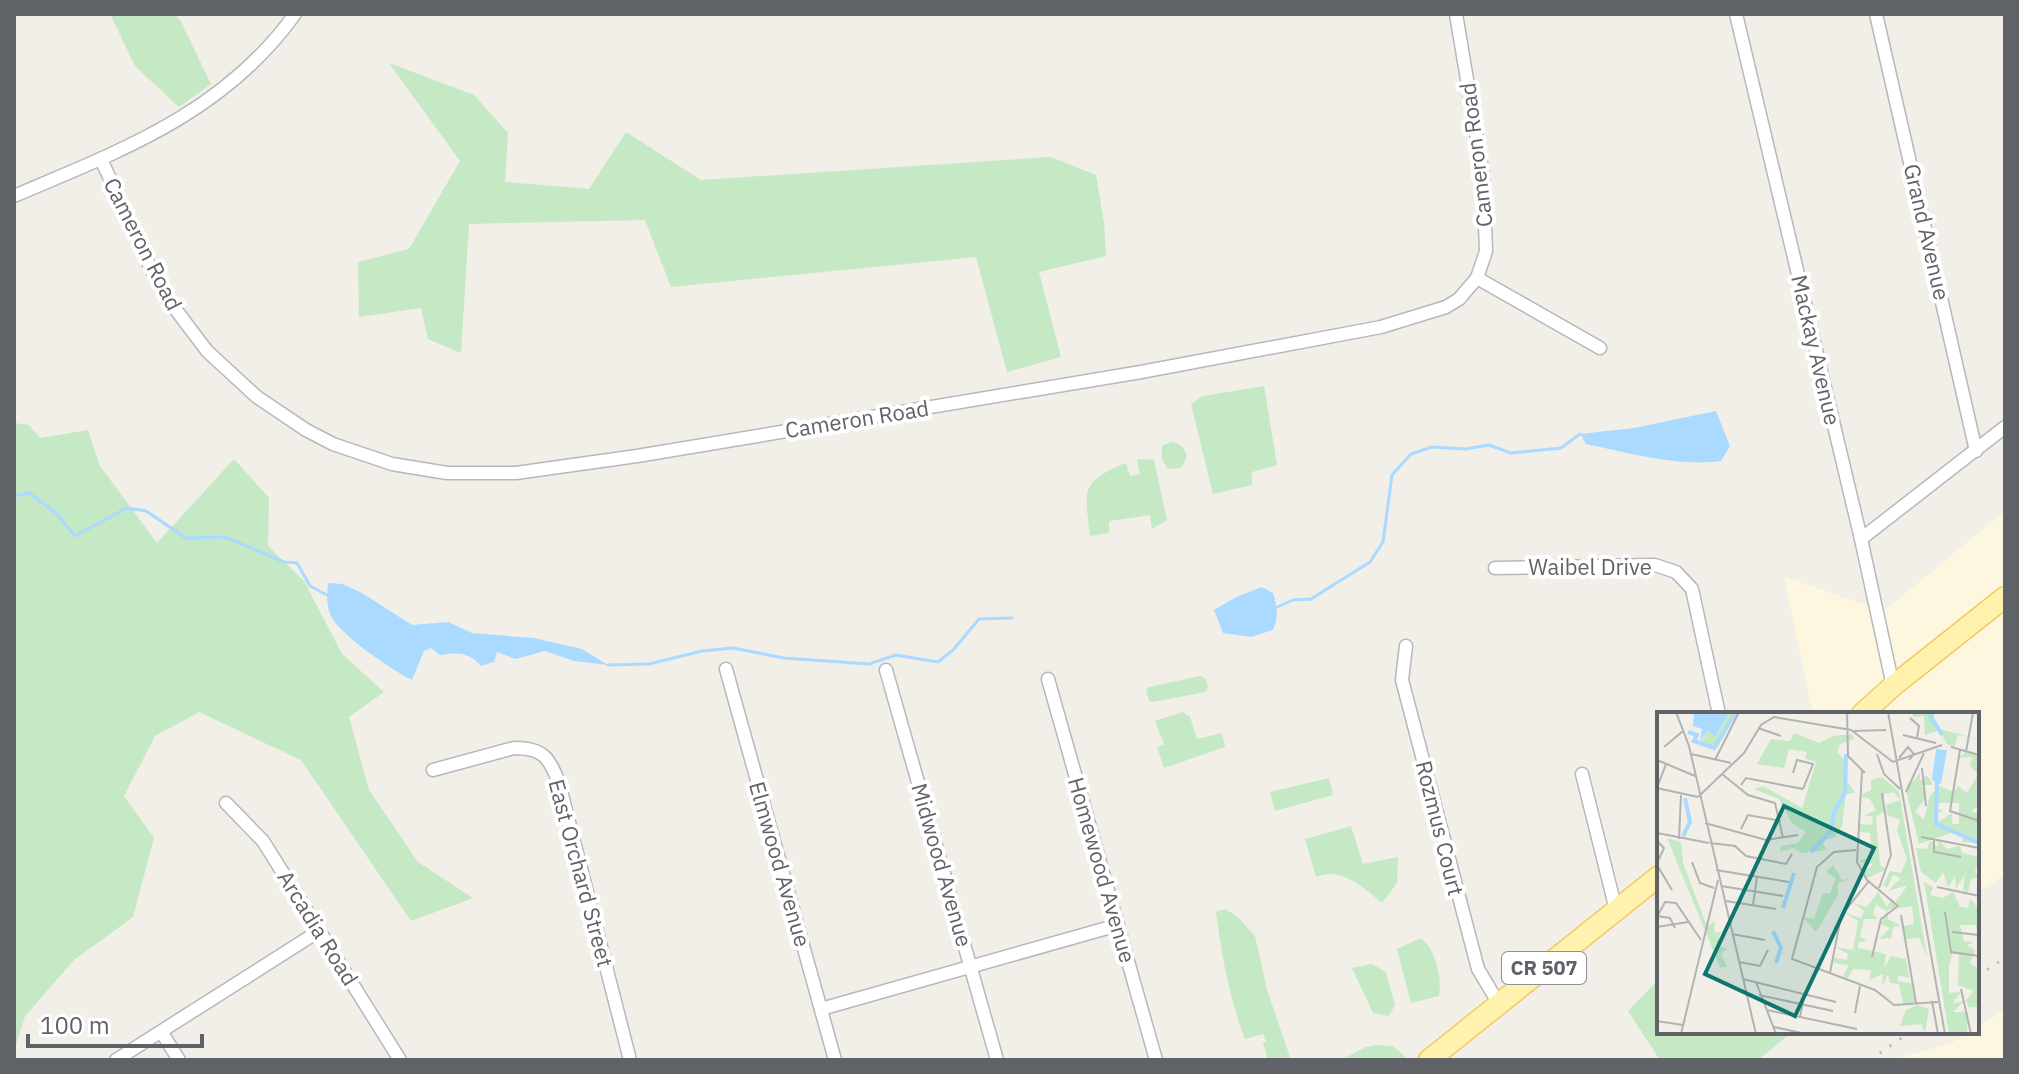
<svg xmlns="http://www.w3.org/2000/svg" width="2019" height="1074" font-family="'IBM Plex Sans',sans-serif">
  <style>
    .commercial { fill: #fef7e0 }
    .green { fill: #c5e8c5 }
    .water { fill: #aadaff }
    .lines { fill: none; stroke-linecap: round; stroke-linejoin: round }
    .stream { stroke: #aadaff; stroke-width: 3 }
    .minor-casing { stroke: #b5b8bc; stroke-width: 15 }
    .primary-casing { stroke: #f2c960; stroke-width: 23 }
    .minor { stroke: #fff; stroke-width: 12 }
    .primary { stroke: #fff2af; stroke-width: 20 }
    .rail { stroke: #b6b7b8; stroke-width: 3; stroke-dasharray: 2 10; stroke-linecap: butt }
    .labels { text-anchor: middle; stroke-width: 8; stroke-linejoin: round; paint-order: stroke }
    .shield { fill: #fff; stroke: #8f9295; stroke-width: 2 }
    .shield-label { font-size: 20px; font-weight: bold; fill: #5f6368 }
    .street-label { font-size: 22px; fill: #5f6368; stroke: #fff }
    .inset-river { fill: none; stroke: #aadaff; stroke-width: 4 }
    .inset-road { fill: none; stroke: #b3b3b1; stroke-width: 2 }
    .view { fill: #0f766e; fill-opacity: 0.15; stroke: #0f766e; stroke-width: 4 }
    .inset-edge { fill: none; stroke: #5f6368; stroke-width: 4 }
  </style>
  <rect width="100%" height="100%" fill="#f1efe8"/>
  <!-- commercial -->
  <g class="commercial">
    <path d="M2005 511V875L1977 892V714H1813L1784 577 1884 611Z"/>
    <path d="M2005 1010V1060H1890L1950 1044 1969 1032H1977V1027Z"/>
  </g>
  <!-- green -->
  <g class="green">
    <path d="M110 14H174L180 20 211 84 179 107 135 66Z"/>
    <path d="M389 63 474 95 508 133 505 182 589 189 626 132 701 180 1051 157 1096 175 1104 222 1106 256 1039 272 1061 357 1007 372 976 257 671 287 645 220 469 224 461 353 428 339 421 308 359 317 358 262 409 249 460 161Z"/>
    <path d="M1264 386 1277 465 1252 472V485L1213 494 1191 404 1203 396Z"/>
    <path d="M14 423 29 425 40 438 88 430 100 466 157 543 234 459 269 498 268 546 304 581 342 654 384 692 349 717 369 790 418 862 473 898 411 921 301 760 199 712 155 736 124 796 154 838 133 917 74 960 25 1016 14 1052Z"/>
    <path d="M1171 442C1180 443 1184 447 1187 456L1181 468 1168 469 1162 459V446Z"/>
    <path d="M1137 459 1154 460 1167 520 1152 529 1150 515 1109 521V533L1090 536C1085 490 1079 482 1126 463L1130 476 1140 474Z"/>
    <path d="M1200 676 1206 679 1208 687 1205 692 1153 702 1149 701 1146 690 1149 687Z"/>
    <path d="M1183 712 1190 717 1197 739 1222 733 1225 747 1164 768 1157 747 1164 744 1155 721Z"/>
    <path d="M1329 778 1333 795 1275 811 1270 792Z"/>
    <path d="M1351 826 1363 864 1398 857 1397 883 1382 903C1365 888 1340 866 1316 877L1305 839Z"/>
    <path d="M1225 909 1238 917 1255 936 1267 990 1291 1060H1268L1263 1043 1266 1041 1263 1034 1245 1039C1229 997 1222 957 1216 912Z"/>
    <path d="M1421 938C1436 950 1442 978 1439 996L1411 1003 1397 949Z"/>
    <path d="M1372 964 1386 972 1395 1005 1389 1016 1373 1013 1352 968Z"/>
    <path d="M1659 979V1032H1792L1758 1060H1660L1628 1011Z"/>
    <path d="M1376 1045 1393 1046 1406 1058 1341 1060 1366 1047Z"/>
  </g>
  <!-- water -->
  <g class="water">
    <path d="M1716 411 1730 446 1721 461C1676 467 1630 453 1586 444L1580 434 1634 428Z"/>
    <path d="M328 583 342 584 362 593 412 625 448 622 472 633 534 638 582 649 608 665 574 661 545 651 515 659 497 652 494 662 481 666C469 652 458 652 440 655L431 648 424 651 412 680C392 670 340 635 331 616 326 606 327 594 328 583Z"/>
    <path d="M1262 587 1273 593C1277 607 1279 617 1273 630L1251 637 1223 633 1214 610 1236 597Z"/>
  </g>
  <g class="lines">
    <!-- stream -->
    <g class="stream">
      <path d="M14 496 29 493 56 513 75 536 127 508 146 511 186 538 225 537 284 562 297 563 310 586 327 595"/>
      <path d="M1277 607 1293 600 1311 599 1370 562 1383 542 1392 475 1411 454 1432 447 1465 449 1489 445 1511 453 1561 448 1580 434"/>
      <path d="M608 665 649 664 702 651 733 648 784 658 869 664 896 655 938 662 953 650 979 619 1012 618"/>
    </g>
    <!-- minor casing -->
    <g class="minor-casing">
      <g id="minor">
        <path d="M1736 14 1861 539 1893 686"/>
        <path d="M1876 14 1976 451"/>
        <path d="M101 159 151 269 167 298 207 351 257 397 306 430 333 444 392 464 447 473H516L637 456 1141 372 1381 327 1446 307 1459 299 1477 278 1486 251 1483 175 1456 14"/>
        <path d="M14 196C122 150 224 113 295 14"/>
        <path d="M1477 278 1600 348"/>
        <path d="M1861 539 2005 427"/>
        <path d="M1495 568 1655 565 1676 572 1692 589 1719 714"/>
        <path d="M1406 646 1402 680 1478 969 1499 1004"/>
        <path d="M726 669 835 1060"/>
        <path d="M886 670 997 1060"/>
        <path d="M1048 679 1156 1060"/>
        <path d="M433 770 514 748C543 748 549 757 559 783L630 1060"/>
        <path d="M1582 774 1616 910"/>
        <path d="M226 803 263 841 400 1060"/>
        <path d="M821 1009 1118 925"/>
        <path d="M162 1033 179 1060"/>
        <path d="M116 1060 319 931"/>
      </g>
    </g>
    <!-- primary casing -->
    <g class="primary-casing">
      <g id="primary">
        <path d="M1862 714 1893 686 2005 597"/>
        <path d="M1429 1060 1659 876"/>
      </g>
    </g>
    <!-- minor -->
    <use href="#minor" class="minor"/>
    <!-- primary -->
    <use href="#primary" class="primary"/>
    <!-- rail -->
    <g class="rail">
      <path d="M1977 976 2005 958"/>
      <path d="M1870 1060 1910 1032"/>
    </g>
  </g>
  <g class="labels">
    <!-- shield labels -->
    <rect class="shield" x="1502" y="952" width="84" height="32" rx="6"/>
    <g class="shield-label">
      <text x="1544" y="975">CR 507</text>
    </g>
    <!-- street labels -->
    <g class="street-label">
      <text transform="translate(1476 155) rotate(-97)" y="8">Cameron Road</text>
      <text transform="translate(1927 232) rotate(77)" y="8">Grand Avenue</text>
      <text transform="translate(143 244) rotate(63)" y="8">Cameron Road</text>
      <text transform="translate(1816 350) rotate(77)" y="8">Mackay Avenue</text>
      <text transform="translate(857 419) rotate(-9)" y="8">Cameron Road</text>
      <text x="1590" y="575">Waibel Drive</text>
      <text transform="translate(1440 828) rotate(76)" y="8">Rozmus Court</text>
      <text transform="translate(780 864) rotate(74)" y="8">Elmwood Avenue</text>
      <text transform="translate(942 865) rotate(74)" y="8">Midwood Avenue</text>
      <text transform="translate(1102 870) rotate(74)" y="8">Homewood Avenue</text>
      <text transform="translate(581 873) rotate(75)" y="8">East Orchard Street</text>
      <text transform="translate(318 928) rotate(58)" y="8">Arcadia Road</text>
    </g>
  </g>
  <!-- overview -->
  <g transform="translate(1657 712)">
    <rect width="322" height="322" fill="#f1efe8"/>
    <path d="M80 0 60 36 43 31 51 18 58 25 70 2ZM254 0H277V12L286 18 322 27 301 23 297 35 290 32 282 18 268 23 267 4 257 5ZM137 21 162 31 176 24 195 22 197 27 183 32 180 40 189 49V68L198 81 189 82 185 114 177 126 165 128 169 137 164 139 144 141 136 136 123 140 124 134 141 131 149 120 135 111 122 87 97 77 106 74 145 96 159 50 148 46 150 40 132 37 127 56 100 52 114 27 133 29ZM308 40 322 44V92L315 99 322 102V131L305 130 307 124 299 119 262 132 249 78 263 61V69L270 63 276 73H264L270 84 258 100 267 107 273 84 282 74 297 80 301 74 310 81 321 63 313 53 315 45 302 46ZM280 91H302V112H295V101L281 110 279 102 287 98 279 97ZM225 65 242 80 270 245 262 226 249 227 247 214 257 212 255 194 242 196 239 189 251 173 231 179 244 166 236 163 230 176 226 173 233 159 244 161 250 147 240 118 243 108 230 103 229 93 243 88 237 80 227 82V99L219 105 223 153 230 157 210 166 206 160 217 152 201 150 215 144 213 121 202 120V112L215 113 216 105 207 103 219 98 213 87 202 84 214 78V68ZM10 126 24 130 26 151 48 209 52 214 57 209 58 221 63 220 61 233 70 237 64 242 70 255H63ZM273 128 280 135 282 129 290 137 303 134 305 141 322 145 318 160 322 165 314 167 311 180 306 179 308 162 299 177 298 165 291 175 286 160 279 171 264 160 259 136 270 137ZM176 153 185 168 196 166 181 171V183L159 220 146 205 157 207 166 181H173L179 166 169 160ZM267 170 276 175 273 183 286 186 296 180 303 195 311 196 313 186 322 198V228L319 213H303L307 229 316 230 310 233 318 238 313 252 322 256V294L312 296 309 288 317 279 301 273 302 241 295 242 292 253V281L304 280 295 292 307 289 296 300H311L310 321 292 322ZM221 180 230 195 235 186 239 195 231 198V207L244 214 236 215 234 226 222 227 233 216 224 212 230 199 219 193 216 202 221 207H207L203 225 211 229 201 230V236L229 242 227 256 234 244 249 247 252 266 242 263 240 269 254 271 258 291 246 292 242 272 233 271 231 262 225 275 226 262 213 268 214 258 196 257 190 268 186 264 192 253 177 251V246L190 248 191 242 178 235 196 238 201 209 188 201 204 206 207 199 196 191 210 195ZM260 293 272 297 268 321 264 312 243 314 249 298Z" fill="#c5e8c5" fill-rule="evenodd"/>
    <path d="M37 0H72L58 25 51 18 43 29 45 17 36 14ZM279 37 290 38 284 72 275 68Z" fill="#aadaff"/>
    <path class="inset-river" d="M271 0 285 23M31 20 40 23 37 29 57 36 79 0M280 69 279 112 322 131M26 124 33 110 28 86M154 140 174 119 177 100 188 80 189 42M126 196 137 161M116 219 124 236 119 251"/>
    <path class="inset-road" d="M19 0 32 34 99 322M190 0 191 44 208 61M231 0 288 322M190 1 219 0M253 6 262 14 260 26M101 16 124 24M197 19 229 18M246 23 279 31M7 35 26 19M294 35 322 43M303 38 293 99 322 109M309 40 316 0M34 42 74 51M220 42 227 62 243 77M242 46 251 35 257 42 252 48M0 48 38 64M58 48 82 0M265 56 269 94M205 59 200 150 210 168 241 194 224 207 215 245M136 61 140 48 156 52 146 77M65 62 91 83 118 91 126 126M84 73 89 66 146 77 142 76M0 76 41 85M0 76 9 52M249 80 267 41M41 85 87 41 104 13 117 5 194 18 236 50 285 33M48 111 109 128 141 123M84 117 91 103 124 109M0 121 52 131M264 125 322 136M22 127 24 83M277 127V140L304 145M0 129 7 136 0 151M53 131 78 134 89 144 129 152 135 142M199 138 177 140 160 155 135 247 218 278 237 293 281 290M35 150 43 171 57 176M0 153 15 178M59 158 132 170M64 174 126 184M280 175 322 184M222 176 234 143 225 81M69 189 119 197M96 193 100 165M288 200 294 240 322 244M244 203 259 291M0 204 13 206 18 216M0 205 8 190 19 191 44 228M0 215 31 210M295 220 322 223M75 222 108 228M82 250 103 254 111 238M173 261 184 204 212 169M86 267 179 290M99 270 119 322M304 277 314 322M102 283 176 299M275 289 281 322M110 298 200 317M198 301 203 274M143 305 148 280M0 309 26 313M117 315 149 322M24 322 61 168"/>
    <path class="view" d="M127 94 217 136 138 304 48 262Z"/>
    <rect width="322" height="322" class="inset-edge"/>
  </g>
  <!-- border -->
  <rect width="2019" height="1074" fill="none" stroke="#5f6368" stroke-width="32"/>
  <!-- scale -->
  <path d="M28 1034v12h174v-12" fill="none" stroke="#5f6368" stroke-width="4"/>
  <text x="40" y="1034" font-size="24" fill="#5f6368" stroke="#ffffff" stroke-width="6" paint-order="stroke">100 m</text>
</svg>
